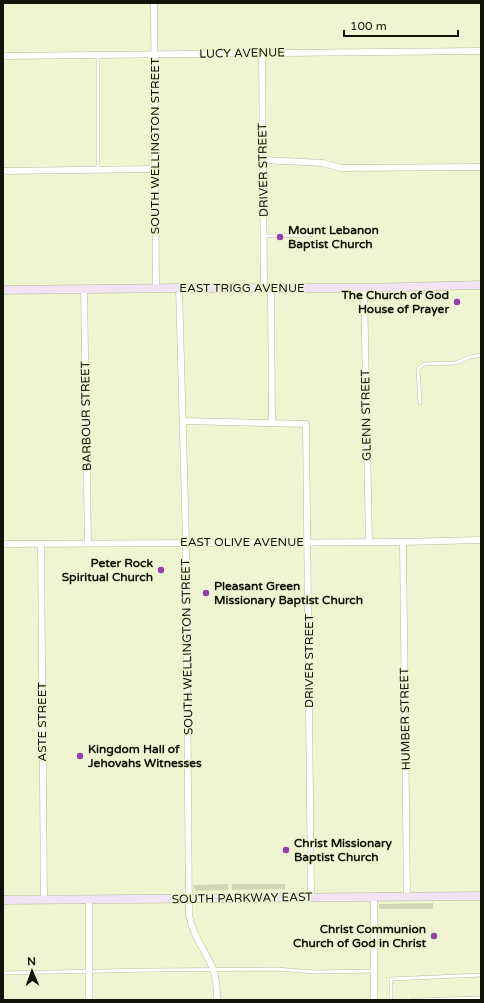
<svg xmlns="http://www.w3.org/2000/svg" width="484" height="1003" font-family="'Varela Round',sans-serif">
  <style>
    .green { fill: #d1d7b4 }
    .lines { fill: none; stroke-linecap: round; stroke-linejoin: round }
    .lane-casing { stroke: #b6bd99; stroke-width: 4 }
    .street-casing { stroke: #b6bd99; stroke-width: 7 }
    .secondary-casing { stroke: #b6bd99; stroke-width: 9 }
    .lane { stroke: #fff; stroke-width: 3 }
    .street { stroke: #fff; stroke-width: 6 }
    .secondary { stroke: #f0e3f4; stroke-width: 8 }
    .poi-dot { fill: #953fad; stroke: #eef5d0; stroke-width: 1.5 }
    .labels { text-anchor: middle; stroke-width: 3; stroke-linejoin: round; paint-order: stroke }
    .street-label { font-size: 12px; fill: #121407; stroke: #eef5d0 }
    .poi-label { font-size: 12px; font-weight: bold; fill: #121407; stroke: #eef5d0; text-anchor: start }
  </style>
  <rect width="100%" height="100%" fill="#eef5d0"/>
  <!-- green -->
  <g class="green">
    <path d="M228 884V890L196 891 194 888 193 885Z"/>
    <path d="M232 884H285V889L232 890Z"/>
    <path d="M433 903V909H379V904Z"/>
  </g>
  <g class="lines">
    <!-- lane casing -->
    <g class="lane-casing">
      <g id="lane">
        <path d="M98 56V170"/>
        <path d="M264 236 310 235"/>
        <path d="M420 403 418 369 424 364 456 363 470 357 481 355"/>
        <path d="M3 973 153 970 276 969 315 972 374 971"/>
        <path d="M391 1000V979L481 975"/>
        <path d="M413 1000 481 998"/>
      </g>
    </g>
    <!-- street casing -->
    <g class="street-casing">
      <g id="street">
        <path d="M154 3 156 288"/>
        <path d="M262 53 264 287"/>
        <path d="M3 56 481 51"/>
        <path d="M263 160 323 163 341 168 481 167"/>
        <path d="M3 171 155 169"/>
        <path d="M271 287 272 423"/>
        <path d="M179 288 186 542 189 915C193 937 205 950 213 969 217 979 217 990 217 1000"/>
        <path d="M364 288 369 542"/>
        <path d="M84 289 88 543"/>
        <path d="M183 421 306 424 311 897"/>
        <path d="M403 542 407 896"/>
        <path d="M3 544 403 542 481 540"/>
        <path d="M41 544 44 900"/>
        <path d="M89 900V1000"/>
        <path d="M374 1000V897"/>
      </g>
    </g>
    <!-- secondary casing -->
    <g class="secondary-casing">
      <g id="secondary">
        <path d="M3 290 179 288H364L481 285"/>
        <path d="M3 900 481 896"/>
      </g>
    </g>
    <!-- lane -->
    <use href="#lane" class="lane"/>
    <!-- street -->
    <use href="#street" class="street"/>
    <!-- secondary -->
    <use href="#secondary" class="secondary"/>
  </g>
  <!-- markers -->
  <g class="poi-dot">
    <circle cx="280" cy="237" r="4"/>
    <circle cx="457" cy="302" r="4"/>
    <circle cx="161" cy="570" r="4"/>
    <circle cx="206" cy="593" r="4"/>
    <circle cx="80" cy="756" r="4"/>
    <circle cx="286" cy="850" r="4"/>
    <circle cx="434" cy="936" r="4"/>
  </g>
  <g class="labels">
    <!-- street labels -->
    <g class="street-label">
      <text transform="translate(242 53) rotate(-1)" y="4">LUCY AVENUE</text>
      <text transform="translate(155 146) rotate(-90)" y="4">SOUTH WELLINGTON STREET</text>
      <text transform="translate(263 170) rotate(-91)" y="4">DRIVER STREET</text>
      <text x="242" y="292">EAST TRIGG AVENUE</text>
      <text transform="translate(366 415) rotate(-91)" y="4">GLENN STREET</text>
      <text transform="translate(86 416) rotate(-91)" y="4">BARBOUR STREET</text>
      <text x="242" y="546">EAST OLIVE AVENUE</text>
      <text transform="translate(187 647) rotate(-91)" y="4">SOUTH WELLINGTON STREET</text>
      <text transform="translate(309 661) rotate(-90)" y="4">DRIVER STREET</text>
      <text transform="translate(405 719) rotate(-91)" y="4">HUMBER STREET</text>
      <text transform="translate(42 722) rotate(-90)" y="4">ASTE STREET</text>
      <text transform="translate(242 898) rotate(-1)" y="4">SOUTH PARKWAY EAST</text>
    </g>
    <!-- poi labels -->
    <g class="poi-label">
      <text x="288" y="234">Mount Lebanon<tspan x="288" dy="14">Baptist Church</tspan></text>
      <text x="449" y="299" text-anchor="end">The Church of God<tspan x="449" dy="14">House of Prayer</tspan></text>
      <text x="153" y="567" text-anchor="end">Peter Rock<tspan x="153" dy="14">Spiritual Church</tspan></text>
      <text x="214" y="590">Pleasant Green<tspan x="214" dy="14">Missionary Baptist Church</tspan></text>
      <text x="88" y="753">Kingdom Hall of<tspan x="88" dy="14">Jehovahs Witnesses</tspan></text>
      <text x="294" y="847">Christ Missionary<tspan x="294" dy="14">Baptist Church</tspan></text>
      <text x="426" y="933" text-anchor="end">Christ Communion<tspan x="426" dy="14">Church of God in Christ</tspan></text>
    </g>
  </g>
  <!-- border -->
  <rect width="484" height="1003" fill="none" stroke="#121407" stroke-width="8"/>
  <!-- north arrow -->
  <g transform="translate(32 971) rotate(358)" stroke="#eef5d0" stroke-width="3" paint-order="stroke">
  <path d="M0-3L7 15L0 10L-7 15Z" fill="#121407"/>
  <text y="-6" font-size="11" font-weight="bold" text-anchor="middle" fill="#121407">N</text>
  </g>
  <!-- scale -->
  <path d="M344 30v6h114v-6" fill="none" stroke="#121407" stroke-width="2"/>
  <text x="350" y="30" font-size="12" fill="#121407" stroke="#eef5d0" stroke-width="3" paint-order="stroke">100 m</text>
</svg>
